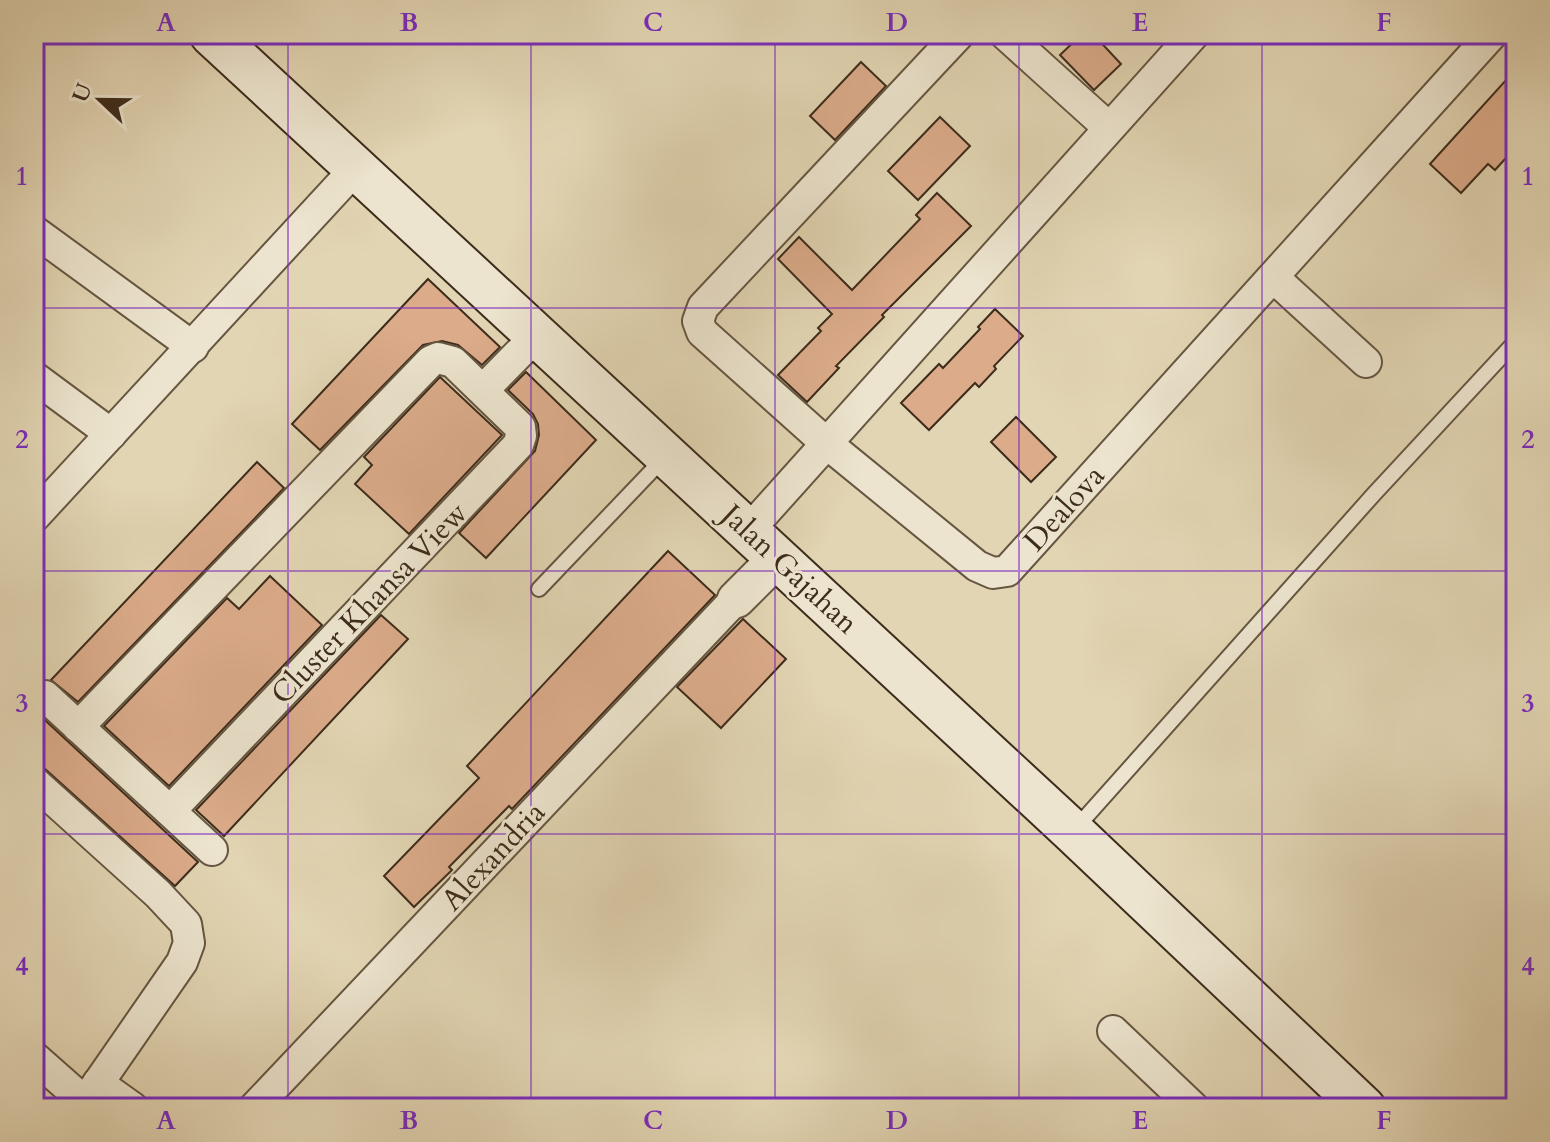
<svg xmlns="http://www.w3.org/2000/svg" width="1550" height="1142" font-family="Cardo,serif">
  <style>
    .building { fill: #dbab8a; stroke: #3d2c1b; stroke-width: 2 }
    .lines { fill: none; stroke-linecap: round; stroke-linejoin: round }
    .lane-casing { stroke: #665641; stroke-width: 18 }
    .street-casing { stroke: #665641; stroke-width: 34 }
    .secondary-casing { stroke: #3d2c1b; stroke-width: 46 }
    .lane { stroke: #ece4ce; stroke-width: 14 }
    .street { stroke: #ece4ce; stroke-width: 30 }
    .secondary { stroke: #ece4ce; stroke-width: 42 }
    .grid { fill: none; stroke: #7b2cbf; stroke-width: 2; stroke-opacity: 0.55 }
    .labels { text-anchor: middle; stroke-width: 6; stroke-linejoin: round; paint-order: stroke }
    .street-label { font-size: 30px; fill: #3d2c1b; stroke: #ece4ce }
    .neatline { fill: none; stroke: #7b2cbf; stroke-width: 3 }
    .grid-label { font-size: 26px; text-anchor: middle; font-weight: bold; fill: #7b2cbf }
  </style>
  <rect width="100%" height="100%" fill="#e2d5b3"/>
  <filter id="stains"><feTurbulence type="fractalNoise" baseFrequency=".0025" numOctaves="4"/><feColorMatrix values="0 0 0 0 .2 0 0 0 0 .09 0 0 0 0 .02 0 0 0 .5 -.17"/></filter>
  <radialGradient id="worn" r=".72"><stop offset=".6" stop-color="#630" stop-opacity="0"/><stop offset="1" stop-color="#630" stop-opacity=".3"/></radialGradient>
  <!-- building -->
  <g class="building">
    <path d="M1082 34H1093L1121 64 1094 90 1060 55Z"/>
    <path d="M861 62 886 86 835 140 810 116Z"/>
    <path d="M1516 69V147L1495 170 1488 164 1461 193 1430 164Z"/>
    <path d="M940 117 970 146 918 200 888 171Z"/>
    <path d="M937 193 971 226 882 315 884 317 836 366 839 368 807 402 778 375 821 331 818 328 832 314 778 259 799 237 852 290 920 219 916 215Z"/>
    <path d="M428 279 500 347 482 365 458 345 442 341 423 345 320 450 292 424Z"/>
    <path d="M995 309 1023 336 994 366 996 369 979 387 975 383 929 430 901 403 939 364 943 368 980 329 978 327Z"/>
    <path d="M526 372 596 440 486 558 459 533 535 451 539 435 538 424 533 414 508 390Z"/>
    <path d="M440 377 502 435 409 534 355 484 372 465 364 457Z"/>
    <path d="M1016 417 1056 457 1031 482 991 442Z"/>
    <path d="M257 462 284 488 78 702 51 680Z"/>
    <path d="M668 551 715 595 512 809 509 806 449 867 452 870 414 907 384 876 479 778 467 766Z"/>
    <path d="M270 576 322 625 169 786 104 726 227 598 239 609Z"/>
    <path d="M381 615 408 639 224 836 196 810Z"/>
    <path d="M743 619 786 659 721 728 677 687Z"/>
    <path d="M34 710 198 862 175 886 34 759Z"/>
  </g>
  <g class="lines">
    <!-- lane casing -->
    <g class="lane-casing">
      <g id="lane">
        <path d="M539 589 664 458"/>
        <path d="M1076 828 1374 494 1516 341"/>
      </g>
    </g>
    <!-- street casing -->
    <g class="street-casing">
      <g id="street">
        <path d="M959 34 703 307 698 321 702 332 825 442 977 566 993 573 1007 571 1492 34"/>
        <path d="M1005 34 1109 128"/>
        <path d="M34 231 193 347"/>
        <path d="M1273 277 1366 362"/>
        <path d="M34 377 111 434"/>
        <path d="M483 390 537 335"/>
        <path d="M34 517 357 167"/>
        <path d="M748 531 1194 34"/>
        <path d="M775 556 733 598 732 603 738 602 780 560"/>
        <path d="M45 696 212 850"/>
        <path d="M78 727 431 361 438 358 453 362 520 427 521 436 518 445 170 811"/>
        <path d="M34 782 158 894 186 924 189 943 182 962 81 1108"/>
        <path d="M1113 1031 1194 1108"/>
        <path d="M34 1057 85 1102"/>
        <path d="M98 1083 133 1108"/>
        <path d="M254 1108 732 603"/>
      </g>
    </g>
    <!-- secondary casing -->
    <g class="secondary-casing">
      <path id="secondary" d="M211 34 1073 832 1364 1108"/>
    </g>
    <!-- lane -->
    <use href="#lane" class="lane"/>
    <!-- street -->
    <use href="#street" class="street"/>
    <!-- secondary -->
    <use href="#secondary" class="secondary"/>
  </g>
  <!-- grid -->
  <path class="grid" d="M288 34V1108M531 34V1108M775 34V1108M1019 34V1108M1262 34V1108M34 308H1516M34 571H1516M34 834H1516"/>
  <g class="labels">
    <!-- street labels -->
    <g class="street-label">
      <text transform="translate(1064 508) rotate(-48)" y="10">Dealova</text>
      <text transform="translate(790 569) rotate(43)" y="10">Jalan Gajahan</text>
      <text transform="translate(369 603) rotate(-46)" y="10">Cluster Khansa View</text>
      <text transform="translate(493 856) rotate(-47)" y="10">Alexandria</text>
    </g>
  </g>
  <!-- margin -->
  <rect width="1550" height="1142" fill="none" stroke="#e2d5b3" stroke-width="88"/>
  <!-- north arrow -->
  <g transform="translate(100 100) rotate(292)" stroke="#ece4ce" stroke-width="6" paint-order="stroke">
  <path d="M0-6L14 30L0 20L-14 30Z" fill="#3d2c1b"/>
  <text y="-12" font-size="22" font-weight="bold" text-anchor="middle" fill="#3d2c1b">U</text>
  </g>
  <rect x="44" y="44" width="1462" height="1054" class="neatline"/>
  <g class="grid-label">
    <text x="166" y="31">A</text>
    <text x="409" y="31">B</text>
    <text x="653" y="31">C</text>
    <text x="897" y="31">D</text>
    <text x="1140" y="31">E</text>
    <text x="1384" y="31">F</text>
    <text x="22" y="185">1</text>
    <text x="1528" y="185">1</text>
    <text x="22" y="448">2</text>
    <text x="1528" y="448">2</text>
    <text x="22" y="712">3</text>
    <text x="1528" y="712">3</text>
    <text x="22" y="975">4</text>
    <text x="1528" y="975">4</text>
    <text x="166" y="1129">A</text>
    <text x="409" y="1129">B</text>
    <text x="653" y="1129">C</text>
    <text x="897" y="1129">D</text>
    <text x="1140" y="1129">E</text>
    <text x="1384" y="1129">F</text>
  </g>
  <rect width="100%" height="100%" filter="url(#stains)"/>
  <rect width="100%" height="100%" fill="url(#worn)"/>
</svg>
